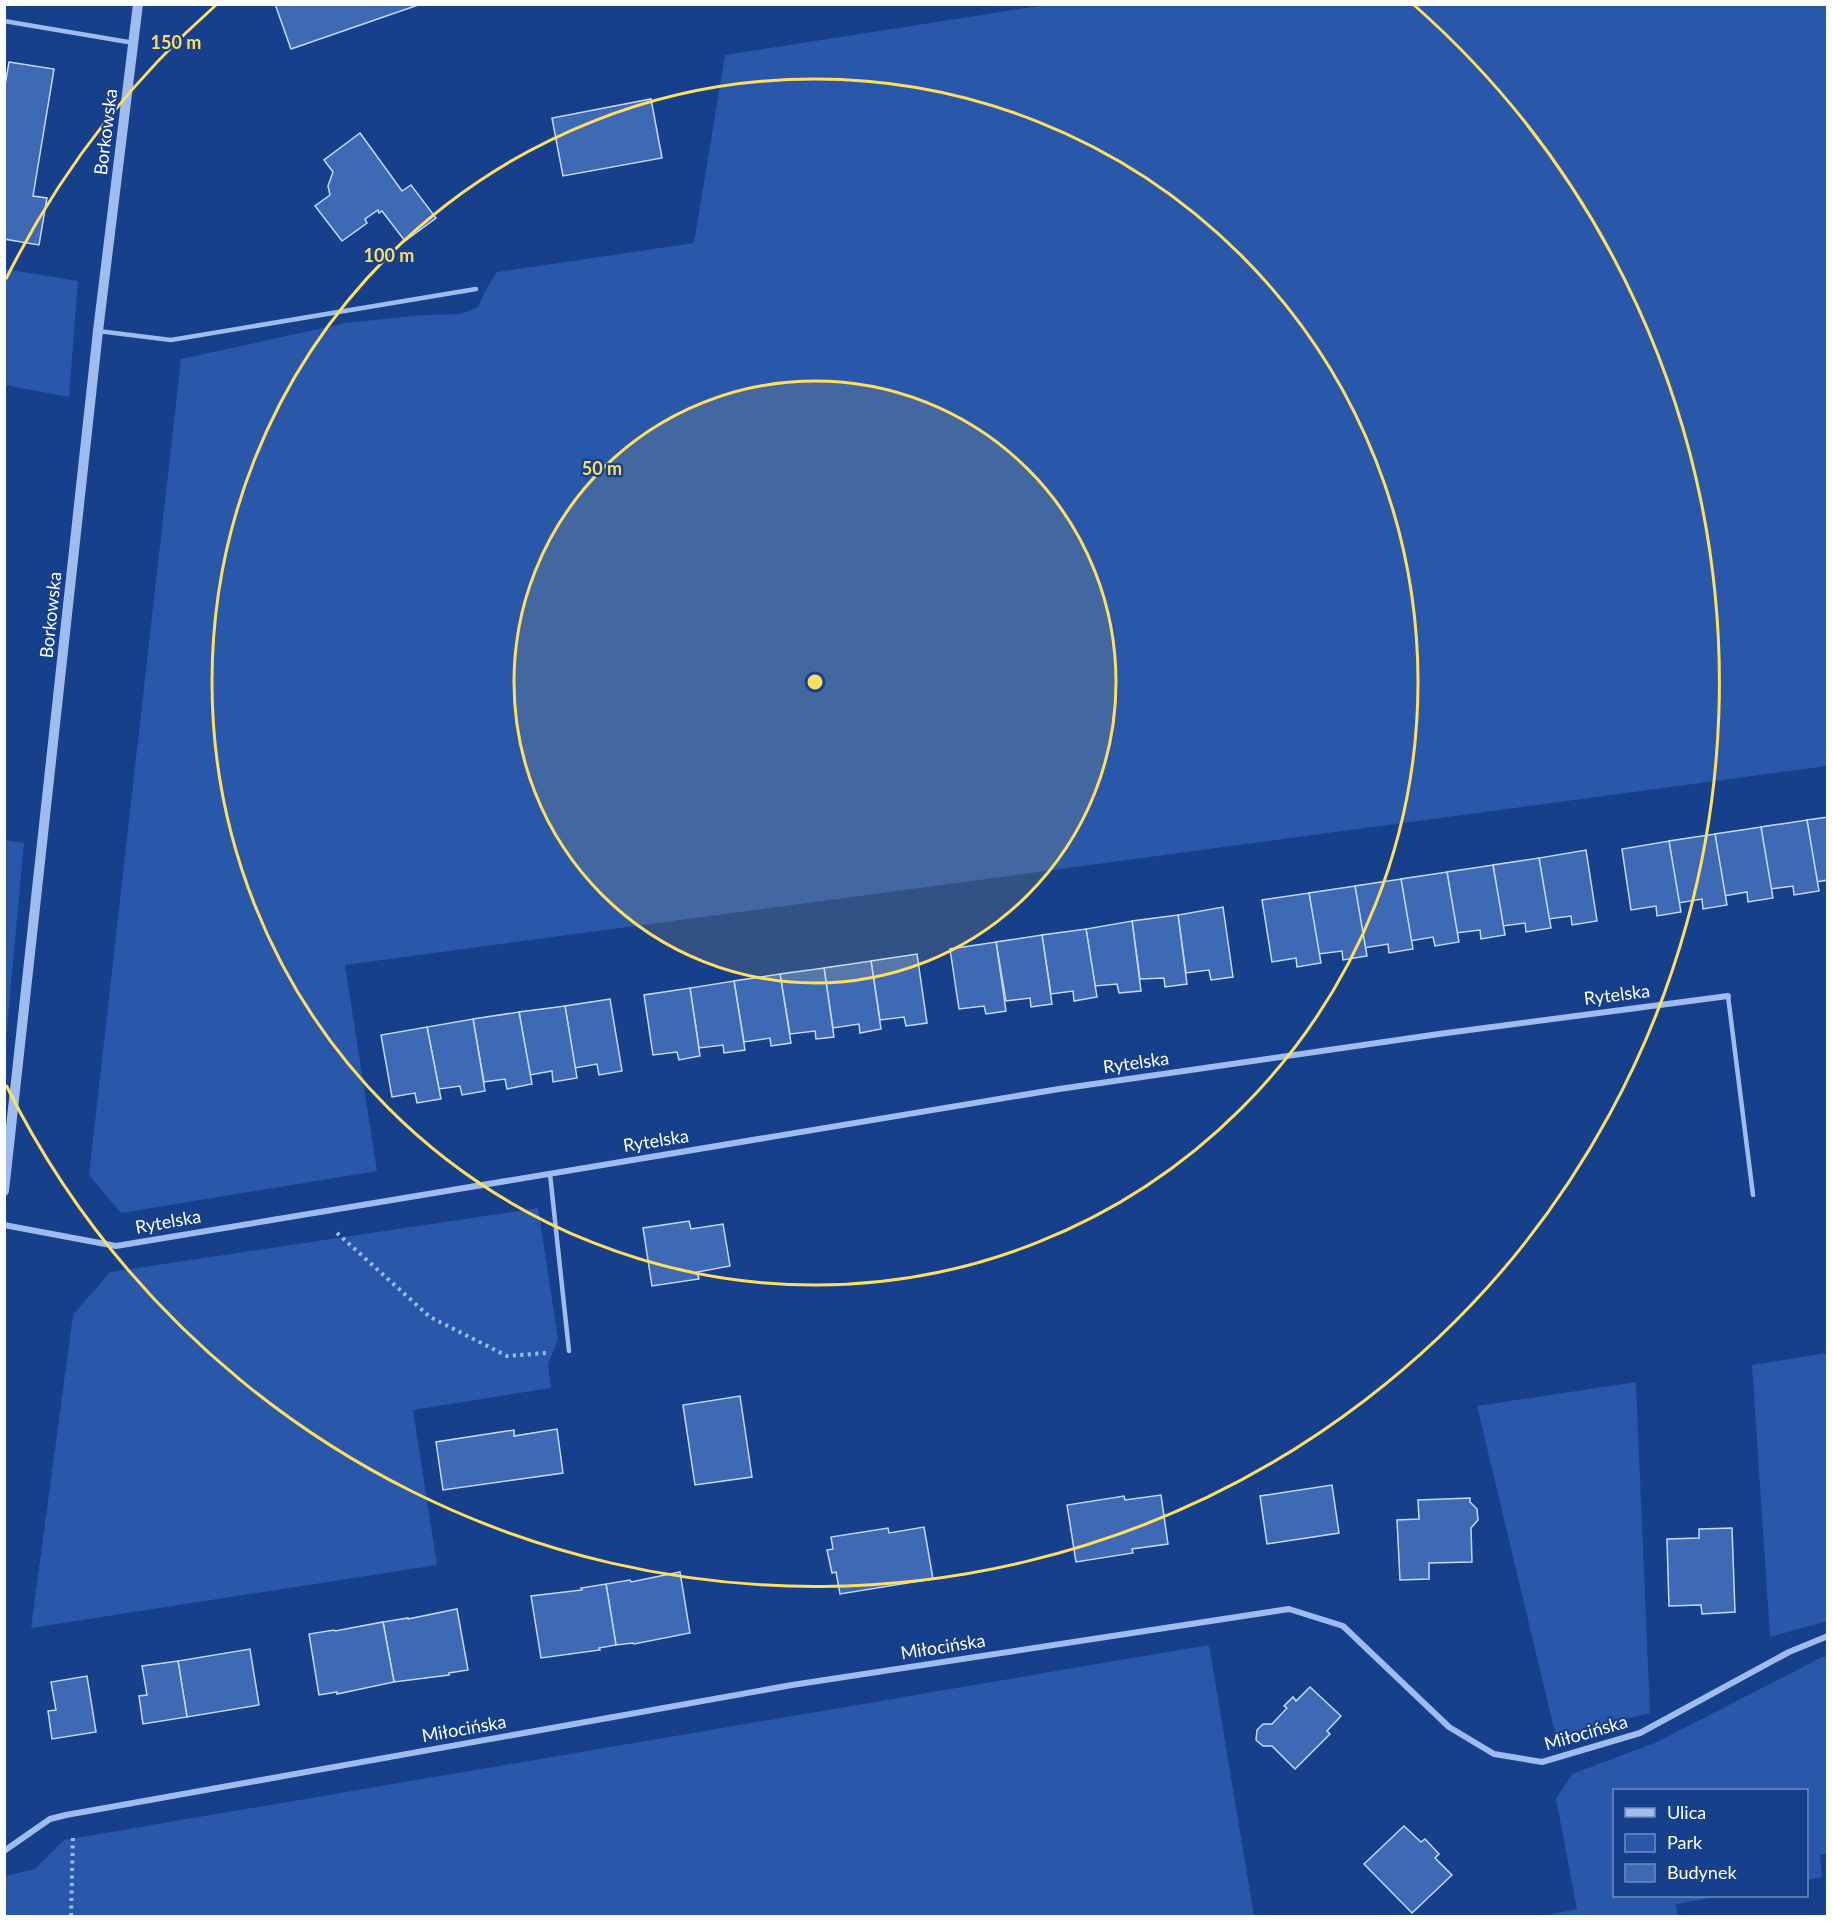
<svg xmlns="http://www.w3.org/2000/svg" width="1832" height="1921" font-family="Lato,sans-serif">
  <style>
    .green { fill: #2957aa }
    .building { fill: #3e69b5; stroke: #c6d9fb; stroke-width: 1.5 }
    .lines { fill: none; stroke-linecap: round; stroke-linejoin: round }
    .path { stroke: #a0bcef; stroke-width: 4; stroke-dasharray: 3 4.5; stroke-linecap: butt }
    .service { stroke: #a0bcef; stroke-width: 4.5 }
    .minor { stroke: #a0bcef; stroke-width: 6 }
    .tertiary { stroke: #a0bcef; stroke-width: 10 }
    .ring { fill: none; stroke: #ffdf5e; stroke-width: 3 }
    .labels { text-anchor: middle; stroke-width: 4.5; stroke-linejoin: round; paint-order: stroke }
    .street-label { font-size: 18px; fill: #fff; stroke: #163f8c }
    .centre { fill: #ffdf5e; stroke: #163f8c; stroke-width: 3 }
    .ring-label { font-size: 18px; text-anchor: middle; font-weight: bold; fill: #ffdf5e; stroke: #163f8c; stroke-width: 4.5; stroke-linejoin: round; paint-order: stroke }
  </style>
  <rect width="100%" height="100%" fill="#163f8c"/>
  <!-- green -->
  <g class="green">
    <path d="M1052 4 1827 5V766L345 965 377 1171 121 1213 89 1175 181 359 346 323 423 315 461 314 478 307 486 289 497 272 694 243 725 55Z"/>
    <path d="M4 269 78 281 69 397 5 385Z"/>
    <path d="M5 840 24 843 5 1050 4 840Z"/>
    <path d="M538 1208 558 1339 548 1364 551 1388 413 1410 437 1565 31 1628 73 1315 110 1272Z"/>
    <path d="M1827 1353V1621L1770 1637 1752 1365Z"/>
    <path d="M1636 1382 1650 1713 1556 1737 1477 1406Z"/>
    <path d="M1209 1645 1254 1916H5V1876L35 1869 64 1840Z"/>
    <path d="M1822 1657H1827L1828 1853 1820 1855 1822 1877 1807 1880 1806 1790H1614V1896H1722L1676 1904 1678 1916H1544L1577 1909 1556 1799 1572 1774 1655 1743Z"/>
  </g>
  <!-- building -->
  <g class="building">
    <path d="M275 4H421L291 49Z"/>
    <path d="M9 62 54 69 33 196 47 198 39 245 4 239V91Z"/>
    <path d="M651 99 662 158 563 176 552 118Z"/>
    <path d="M360 133 402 191 411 185 436 218 405 241 382 211 379 213 378 210 365 219 367 223 342 241 315 206 330 195 328 186 333 172 324 160Z"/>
    <path d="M1828 817V880L1816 882 1807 820Z"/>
    <path d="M1807 820 1819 891 1794 895 1793 886 1770 889 1761 827Z"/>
    <path d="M1761 827 1773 898 1748 902 1747 892 1724 896 1715 834Z"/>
    <path d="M1715 834 1727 905 1703 909 1702 899 1678 903 1669 841Z"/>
    <path d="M1669 841 1681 912 1657 916 1656 906 1631 910 1622 849Z"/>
    <path d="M1586 850 1597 921 1572 925 1571 916 1548 919 1539 858Z"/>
    <path d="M1539 858 1551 928 1526 932 1525 923 1502 926 1493 865Z"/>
    <path d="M1493 865 1505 935 1481 939 1480 930 1456 933 1447 872Z"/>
    <path d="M1447 872 1459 942 1435 946 1433 937 1410 941 1401 879Z"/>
    <path d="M1401 879 1413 949 1389 953 1388 944 1364 948 1355 886Z"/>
    <path d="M1355 886 1367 956 1343 960 1342 951 1318 954 1309 893Z"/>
    <path d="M1309 893 1321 963 1297 967 1296 958 1272 962 1262 900Z"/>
    <path d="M1223 907 1233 977 1211 980 1209 970 1186 973 1178 915Z"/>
    <path d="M1178 915 1187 984 1165 987 1164 978 1140 979 1132 921Z"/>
    <path d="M1132 921 1141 991 1119 993 1117 984 1095 986 1086 929Z"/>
    <path d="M1086 929 1097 997 1074 1001 1073 991 1051 994 1042 935Z"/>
    <path d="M1042 935 1052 1004 1031 1007 1030 998 1006 1001 996 942Z"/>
    <path d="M996 942 1006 1011 986 1014 984 1006 959 1009 950 949Z"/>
    <path d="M917 954 927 1023 906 1026 904 1017 880 1020 871 961Z"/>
    <path d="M871 961 881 1029 860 1033 859 1024 833 1028 824 968Z"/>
    <path d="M824 968 834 1037 816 1039 815 1031 790 1034 780 974Z"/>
    <path d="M780 974 791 1043 771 1046 770 1038 744 1042 734 981Z"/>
    <path d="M734 981 745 1050 724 1053 723 1045 699 1048 690 988Z"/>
    <path d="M690 988 700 1056 679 1060 677 1052 653 1055 644 995Z"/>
    <path d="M610 999 622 1071 599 1075 597 1064 575 1068 565 1006Z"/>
    <path d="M565 1006 577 1078 553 1082 552 1071 530 1075 519 1012Z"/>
    <path d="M519 1012 532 1084 507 1089 505 1079 484 1082 473 1019Z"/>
    <path d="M473 1019 485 1091 462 1095 460 1086 439 1089 427 1027Z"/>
    <path d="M427 1027 441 1099 417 1103 415 1093 392 1097 381 1035Z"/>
    <path d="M689 1221 691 1229 723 1224 730 1266 697 1272 699 1279 652 1286 643 1228Z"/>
    <path d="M740 1396 752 1477 695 1485 683 1405Z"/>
    <path d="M557 1429 563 1473 443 1490 436 1442 514 1430V1436Z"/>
    <path d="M1332 1485 1339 1533 1267 1544 1260 1496Z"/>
    <path d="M1161 1495 1168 1544 1132 1549 1133 1553 1076 1562 1067 1505 1124 1496 1125 1500Z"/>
    <path d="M1470 1498V1502L1477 1509 1478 1520 1471 1528 1472 1562 1429 1563V1579L1400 1580 1397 1520 1419 1519 1418 1500Z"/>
    <path d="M924 1527 933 1579 840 1594 836 1572 832 1573 827 1550 833 1549 831 1537 888 1528 889 1533Z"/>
    <path d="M1732 1528 1735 1612 1702 1614 1701 1605 1669 1606 1667 1539 1699 1538V1529Z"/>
    <path d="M680 1572 690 1633 634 1644 633 1643 616 1645 606 1584 630 1580 631 1582Z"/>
    <path d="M606 1584 616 1645 599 1648 600 1650 541 1658 531 1596 582 1590 581 1588Z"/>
    <path d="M457 1609 468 1670 449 1673V1675L394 1682 383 1622 408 1618V1619Z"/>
    <path d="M383 1622 394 1682 337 1694V1692L319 1695 309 1634 334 1630 335 1631Z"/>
    <path d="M250 1649 259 1705 187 1717 178 1661Z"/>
    <path d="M178 1661 187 1717 143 1724 139 1696 147 1695 142 1666Z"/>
    <path d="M87 1676 96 1732 52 1739 48 1711 56 1710 51 1682Z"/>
    <path d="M1310 1687 1341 1716 1327 1731 1330 1734 1295 1769 1272 1746H1263L1256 1740 1257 1730 1263 1724H1272L1287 1708 1284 1706 1293 1697 1296 1701Z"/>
    <path d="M1404 1826 1421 1842 1425 1839 1439 1854 1435 1858 1452 1875 1412 1913 1364 1864Z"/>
  </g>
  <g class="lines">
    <!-- path -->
    <g class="path">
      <path d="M337 1233 430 1317 507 1356 546 1353"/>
      <path d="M71 1916 73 1836"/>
    </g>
    <!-- service -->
    <g class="service">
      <path d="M4 21 134 43"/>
      <path d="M98 331 171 340 476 289"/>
      <path d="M1728 996 1753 1195"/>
      <path d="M550 1174 569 1351"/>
    </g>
    <!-- minor -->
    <g class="minor">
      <path d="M4 1225 116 1246 1059 1089 1439 1034 1728 996"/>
      <path d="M4 1851 50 1819 66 1815 792 1685 1289 1609 1343 1626 1449 1727 1494 1754 1542 1762 1640 1733 1789 1652 1828 1636"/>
    </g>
    <!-- tertiary -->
    <path class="tertiary" d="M4 1191 98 331 138 4"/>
  </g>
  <!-- distance rings -->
  <circle cx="815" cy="682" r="301" fill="#ffdf5e" fill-opacity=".12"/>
  <g class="ring">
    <circle cx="815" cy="682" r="301"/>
    <circle cx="815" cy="682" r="603"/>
    <path d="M6 279A904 904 0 0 1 216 5M1414 5A904 904 0 1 1 6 1085"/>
  </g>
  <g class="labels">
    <!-- street labels -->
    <g class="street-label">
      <text transform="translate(106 132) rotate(-83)" y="6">Borkowska</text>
      <text transform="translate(51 615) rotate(-84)" y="6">Borkowska</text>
      <text transform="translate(1617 995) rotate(-7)" y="6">Rytelska</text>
      <text transform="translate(1136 1063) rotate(-8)" y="6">Rytelska</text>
      <text transform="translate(656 1141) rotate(-9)" y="6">Rytelska</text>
      <text transform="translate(168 1222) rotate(-10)" y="6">Rytelska</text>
      <text transform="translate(943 1647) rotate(-9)" y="6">Miłocińska</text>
      <text transform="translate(464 1729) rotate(-10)" y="6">Miłocińska</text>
      <text transform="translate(1586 1733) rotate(-16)" y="6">Miłocińska</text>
    </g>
  </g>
  <circle cx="815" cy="682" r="9" class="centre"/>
  <g class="ring-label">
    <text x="176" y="49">150 m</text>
    <text x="389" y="262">100 m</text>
    <text x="602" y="475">50 m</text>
  </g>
  <!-- border -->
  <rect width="1832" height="1921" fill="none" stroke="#ffffff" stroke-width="12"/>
  <!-- legend -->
  <rect x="1613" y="1789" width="195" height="108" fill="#163f8c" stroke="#738cba" stroke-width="1.5"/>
  <rect x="1625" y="1808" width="30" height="9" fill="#a0bcef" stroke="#738cba" stroke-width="1.5"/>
  <text x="1667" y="1819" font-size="18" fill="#ffffff">Ulica</text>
  <rect x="1625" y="1834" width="30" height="18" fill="#2957aa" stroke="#738cba" stroke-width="1.5"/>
  <text x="1667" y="1849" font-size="18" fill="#ffffff">Park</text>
  <rect x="1625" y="1864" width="30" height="18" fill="#3e69b5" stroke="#738cba" stroke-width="1.5"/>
  <text x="1667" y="1879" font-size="18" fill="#ffffff">Budynek</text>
</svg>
